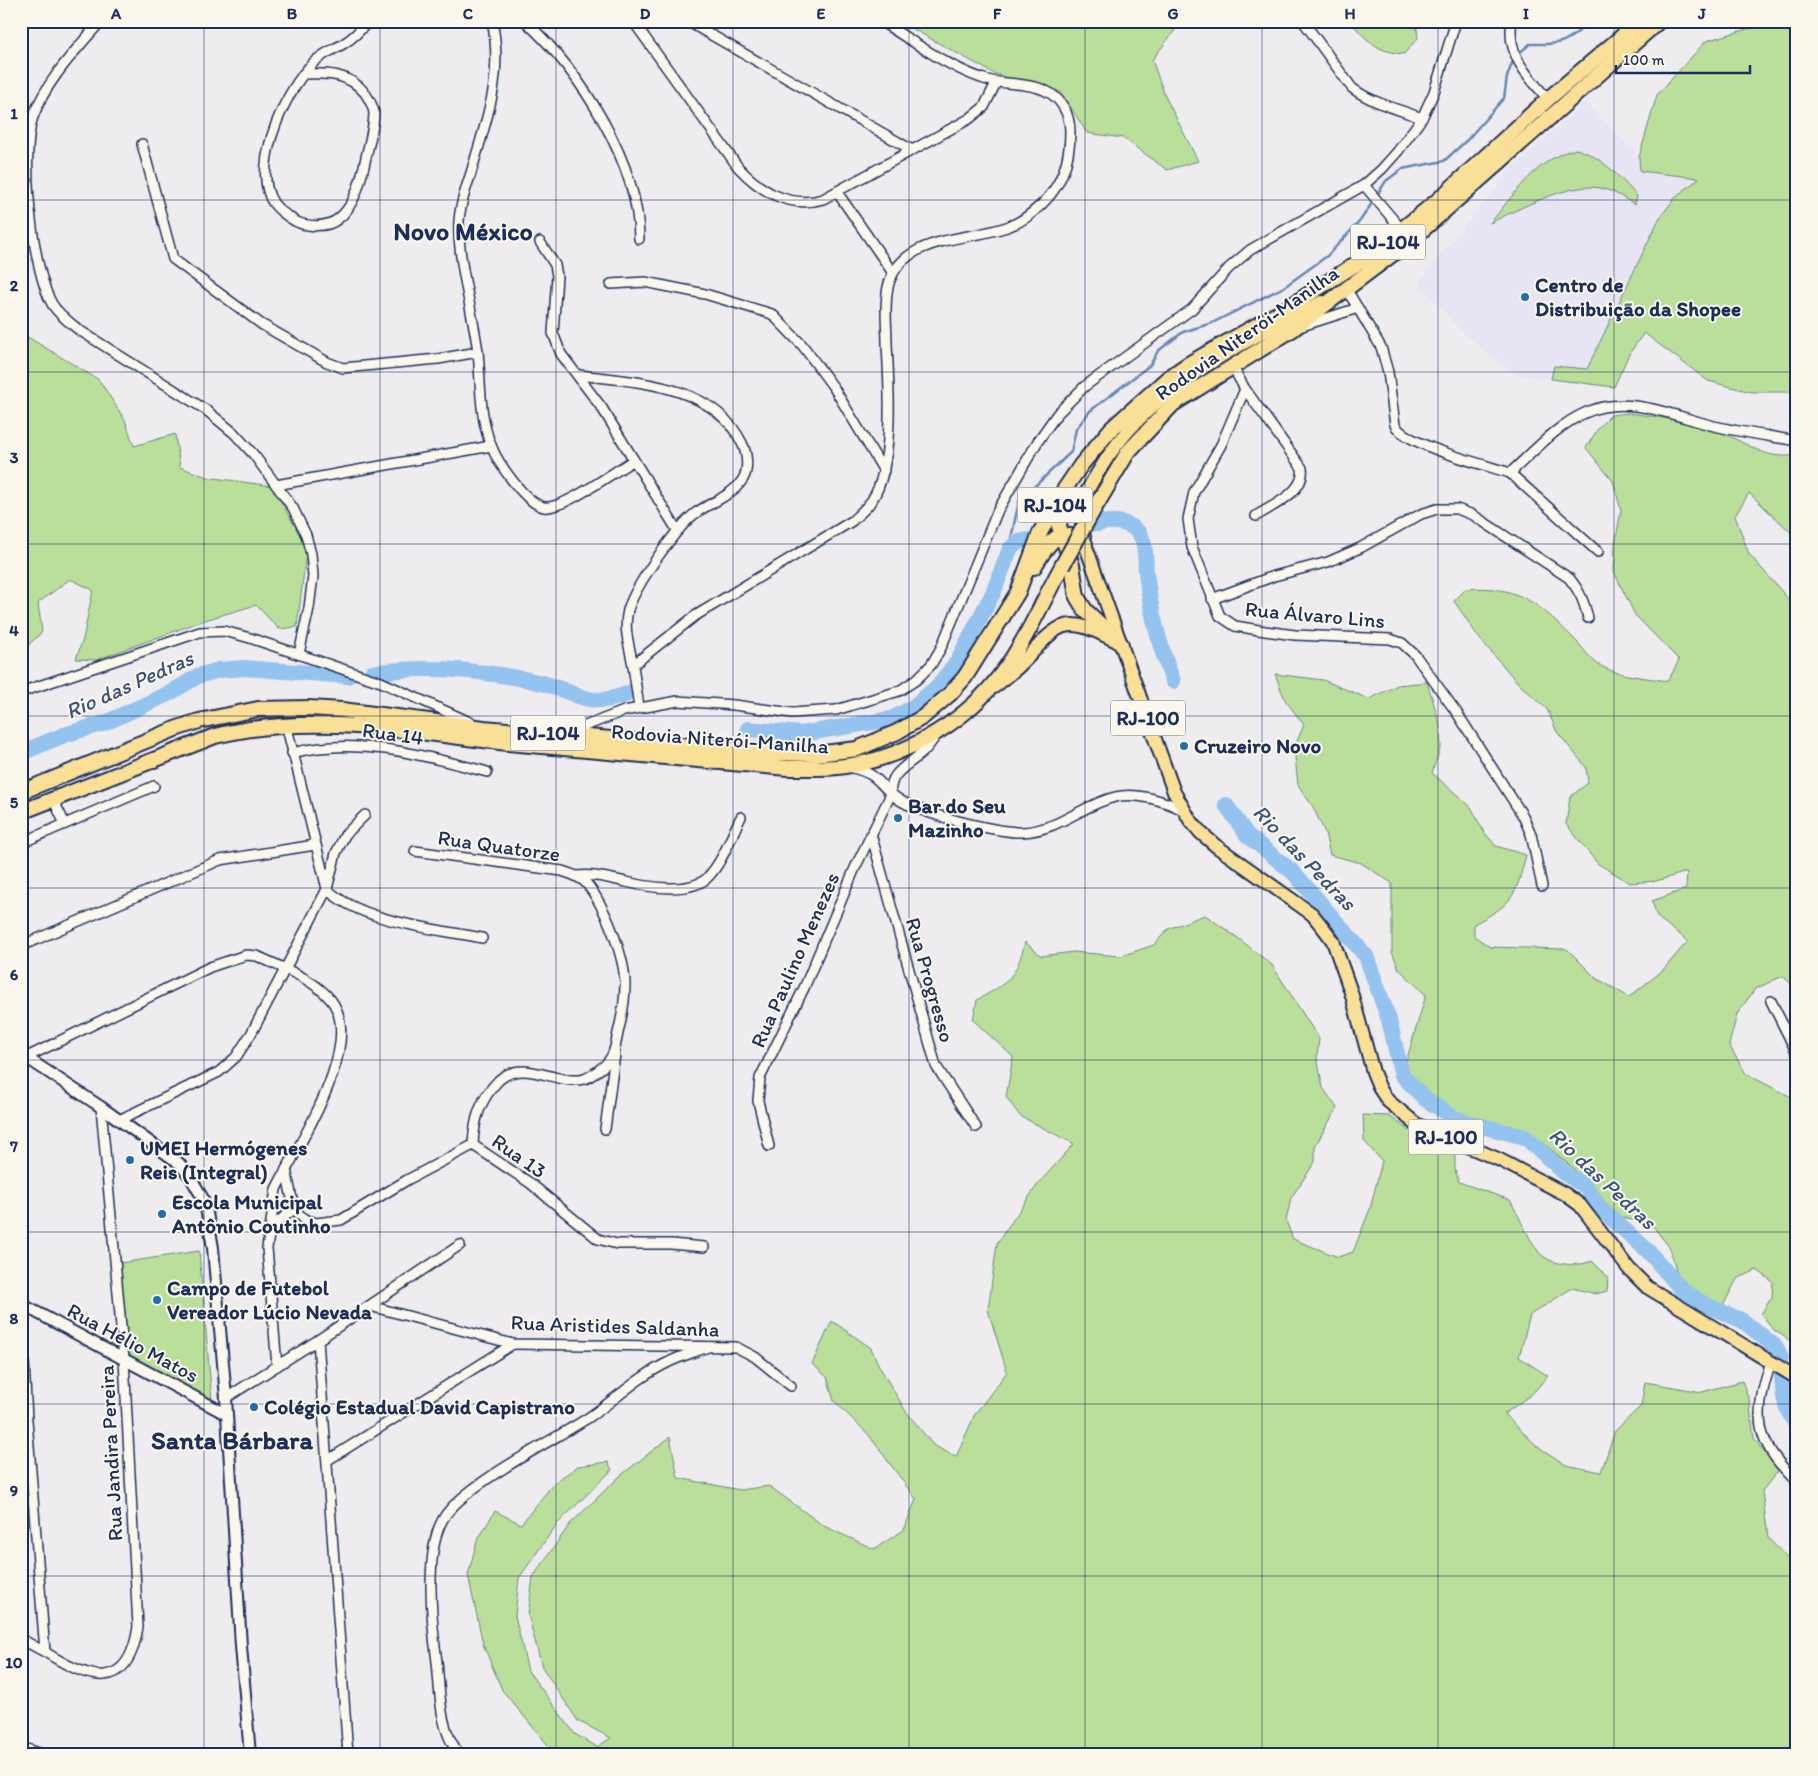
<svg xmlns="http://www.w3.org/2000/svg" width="1818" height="1776" font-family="Itim,sans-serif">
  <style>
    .built { fill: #e7e4f3 }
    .green { fill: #b9df9a; stroke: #6a877c }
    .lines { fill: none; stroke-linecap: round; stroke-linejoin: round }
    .stream { stroke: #6388b4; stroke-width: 2.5 }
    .river { stroke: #93c3ee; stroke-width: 16 }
    .minor-casing { stroke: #1b2f5e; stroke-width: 12 }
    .tertiary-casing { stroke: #1b2f5e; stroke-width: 14 }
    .primary-casing { stroke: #1b2f5e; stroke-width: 16 }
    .trunk-casing { stroke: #1b2f5e; stroke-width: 18 }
    .minor { stroke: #fbf7ec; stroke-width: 9 }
    .tertiary { stroke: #fbf7ec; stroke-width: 10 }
    .primary { stroke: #fadf96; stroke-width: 12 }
    .trunk { stroke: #fadf96; stroke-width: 14 }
    .trunk-bridge-casing { stroke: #1b2f5e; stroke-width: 18; stroke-linecap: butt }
    .trunk-bridge { stroke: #fadf96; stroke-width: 14 }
    .grid { fill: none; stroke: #1b2f5e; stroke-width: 1; stroke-opacity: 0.55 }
    .poi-dot { fill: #1f6fb2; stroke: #fbf7ec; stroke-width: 2 }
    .labels { text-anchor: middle; stroke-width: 4; stroke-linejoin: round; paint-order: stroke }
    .shield { fill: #fbf7ec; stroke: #5e6b89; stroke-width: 1 }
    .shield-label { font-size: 20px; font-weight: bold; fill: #1b2f5e }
    .poi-label { font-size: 21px; font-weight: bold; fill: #1b2f5e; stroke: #fbf7ec; text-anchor: start }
    .street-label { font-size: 21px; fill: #1b2f5e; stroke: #fbf7ec }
    .water-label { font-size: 22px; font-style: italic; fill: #395482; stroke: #fbf7ec }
    .district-label { font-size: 26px; font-weight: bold; fill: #1b2f5e; stroke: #fbf7ec }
    .neatline { fill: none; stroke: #1b2f5e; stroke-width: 2 }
    .grid-label { font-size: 16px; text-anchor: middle; font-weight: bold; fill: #1b2f5e }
  </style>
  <rect width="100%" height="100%" fill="#efecf0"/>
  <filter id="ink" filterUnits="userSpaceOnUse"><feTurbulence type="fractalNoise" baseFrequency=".02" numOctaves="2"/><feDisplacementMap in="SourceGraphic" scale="10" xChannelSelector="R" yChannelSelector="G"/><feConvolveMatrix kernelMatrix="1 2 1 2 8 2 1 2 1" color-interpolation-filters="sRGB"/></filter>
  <g filter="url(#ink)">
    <!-- built -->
    <path class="built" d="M1588 99 1589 106 1639 157 1641 171 1699 178 1614 387 1518 375 1500 363 1464 334 1418 283 1513 168Z"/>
    <!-- green -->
    <g class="green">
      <path d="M898 21H1182L1152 60 1165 96 1198 161 1167 170 1123 138 1087 133 1061 92 995 74Z"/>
      <path d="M1350 21H1416L1418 38 1404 54C1377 52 1367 41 1350 21Z"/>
      <path d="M1775 21H1797V394L1793 392H1751L1708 381 1644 333 1629 354 1614 387 1551 379 1554 366 1587 369 1659 219 1674 199 1699 178 1640 171 1639 157 1657 95 1706 41Z"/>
      <path d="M1576 149C1600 155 1621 178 1637 196L1635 204C1625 199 1615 192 1604 189 1574 179 1517 210 1490 223 1514 195 1538 157 1576 149Z"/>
      <path d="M21 333 99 380 125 420 134 446 175 434 180 467 207 477 272 486 307 547 297 627 279 629 256 605 205 620 96 660 76 659 83 639 93 590 70 579 38 603 42 632 21 652Z"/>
      <path d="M1628 413C1657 417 1687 420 1715 430 1745 440 1762 461 1797 455V538L1749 493 1735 516 1749 554 1797 609V990L1783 976 1755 989 1737 1014 1729 1045 1746 1074 1797 1100V1345L1774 1330 1761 1314 1772 1297 1773 1282 1757 1270 1737 1279 1723 1306 1698 1294 1677 1275 1670 1248 1652 1225 1619 1217 1574 1169 1540 1140 1482 1127 1458 1120 1425 1099 1402 1075 1426 995 1399 969 1392 952V883L1361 863 1330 855 1325 833 1313 807 1298 785 1294 748 1304 725 1285 700 1275 674 1323 680 1369 699 1398 685 1427 682 1439 721 1441 746 1432 773 1471 807 1484 832 1496 846 1526 855C1515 898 1514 903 1474 924V936L1490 947 1567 949 1596 978 1629 997 1662 971 1688 941 1657 917 1652 901 1686 889 1687 872 1656 881 1630 883 1597 863 1566 824 1570 797 1588 783 1586 767 1557 732 1547 709 1519 684 1479 638 1454 601 1466 589C1519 584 1542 606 1577 642 1584 649 1592 662 1601 666 1618 676 1649 678 1668 681L1679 660 1635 615 1614 572 1615 544 1621 510 1613 481 1586 448 1599 427 1611 415Z"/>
      <path d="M1205 915 1238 938 1272 965 1319 1039 1317 1058 1323 1088 1337 1108 1315 1146V1162L1291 1198 1286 1221 1293 1239 1338 1257 1353 1252 1370 1209 1382 1161 1364 1141 1363 1115 1389 1116 1426 1142 1440 1143 1455 1154V1170L1459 1182 1510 1200C1519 1216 1527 1236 1538 1251 1549 1266 1577 1267 1592 1261L1608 1277 1607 1291 1596 1294 1572 1288 1530 1315 1519 1357 1548 1376 1532 1394 1504 1414 1537 1446 1566 1465 1601 1472 1615 1431 1641 1406 1645 1382 1702 1392 1742 1381 1749 1399 1754 1438 1778 1471 1762 1491 1768 1538 1790 1561 1797 1560V1755H546L553 1751 502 1690 483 1644 468 1575 477 1541 495 1511 521 1524 554 1483 578 1466 608 1462 612 1470 557 1524 519 1578 515 1616 528 1671 575 1734 597 1747 611 1738 578 1721 542 1667 528 1615 533 1577 570 1524 620 1476 670 1437 678 1478 740 1490 769 1486 824 1526 874 1549 904 1530 916 1499 868 1434 834 1401 827 1377 812 1364 832 1321 871 1348 879 1366 905 1410 933 1445 956 1457 975 1414 1007 1372 988 1310 997 1243 1038 1184 1074 1144 1020 1116 1006 1097 1013 1057 973 1020 977 1000C1009 982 1016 978 1025 942L1041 956 1074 952 1121 956 1154 945 1168 929Z"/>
      <path d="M199 1251 212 1401 129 1356 120 1263Z"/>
    </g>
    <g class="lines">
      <!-- stream -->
      <g class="stream">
        <path d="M1518 54 1530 44C1564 44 1565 44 1590 21"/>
        <path d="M1377 195 1386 181 1402 169 1444 161 1467 140 1504 98 1507 77 1514 58"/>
        <path d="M1008 553 1019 501 1071 452 1076 429 1090 411 1150 365 1158 351 1183 332 1212 323 1284 287 1327 256 1360 221 1374 200"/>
      </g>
      <!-- river -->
      <g class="river">
        <path d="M1097 524C1111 520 1127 521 1137 531 1147 540 1145 560 1146 572 1150 608 1160 648 1173 681"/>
        <path d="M372 673C412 667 454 668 493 674 509 676 526 679 542 683 582 694 589 710 632 692"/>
        <path d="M748 729 801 734 891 719 912 708 936 688 957 662 993 593 1010 549 1018 542 1029 540"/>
        <path d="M21 753 64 735 105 723 170 693 198 676 219 670 244 668 348 676"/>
        <path d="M1226 805 1247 835 1294 873 1366 956 1389 1020 1402 1075 1425 1099 1458 1120 1525 1137 1566 1174 1586 1187 1601 1209 1648 1251 1683 1291 1704 1304 1743 1321 1776 1347 1781 1358"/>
        <path d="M1782 1374C1783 1394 1784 1409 1797 1425"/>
      </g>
      <!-- minor casing -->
      <g class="minor-casing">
        <g id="minor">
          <path d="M101 21C76 50 46 81 33 117 20 155 32 269 52 304 59 315 69 322 79 330L206 410 234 433 254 455 293 508 306 535 311 554 313 576 309 608 299 654"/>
          <path d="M492 21C504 77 486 120 471 173 466 188 460 204 459 221 457 259 473 312 478 352 481 382 479 416 491 445 497 462 526 504 544 507 563 510 615 471 634 460"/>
          <path d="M525 21C580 71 639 163 639 239"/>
          <path d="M633 21 738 167C760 191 790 209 823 199L969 119 984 107 996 83"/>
          <path d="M687 21 912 150"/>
          <path d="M1303 21 1352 88C1372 103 1398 109 1422 118"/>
          <path d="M1512 21C1506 54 1527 76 1548 99"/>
          <path d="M303 74C327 73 349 73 365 93 369 99 373 105 374 113 374 130 368 146 365 162 360 182 355 206 338 219 327 228 306 227 295 221 285 215 274 207 270 197 254 159 286 89 314 62 322 54 333 50 343 44 353 38 361 30 368 21"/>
          <path d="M142 144 173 259 261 324 327 362 343 368 438 359 478 352"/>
          <path d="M1364 185 1402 230"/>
          <path d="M837 192 893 273"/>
          <path d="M540 242 555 265 557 276 553 333 561 354 602 408 677 530"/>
          <path d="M611 284 645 282 705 294 772 314 803 346 834 388 884 471"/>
          <path d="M1347 290 1381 347 1388 372 1395 425C1405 445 1486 465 1510 473 1534 451 1557 425 1587 412 1628 394 1674 416 1714 426 1741 432 1769 436 1797 441"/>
          <path d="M1302 326 1358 308"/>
          <path d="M1232 366 1245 389 1302 468C1306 492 1273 505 1256 516"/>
          <path d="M579 375C637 382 713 384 742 443 747 453 749 469 743 479 733 495 712 502 697 512 676 527 635 586 628 610 623 630 630 647 633 666 635 680 637 694 639 707"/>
          <path d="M1245 389 1221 445 1194 492 1188 519 1192 547 1220 616 1235 626 1265 631 1295 635 1390 639 1402 643 1415 655 1457 713 1523 816 1531 834 1542 886"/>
          <path d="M1510 473 1598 552"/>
          <path d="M276 485 491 446"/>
          <path d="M1212 599 1274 576 1328 562 1360 548 1421 514 1437 509H1457L1473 515 1569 578C1580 591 1584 602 1588 618"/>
          <path d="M633 665 695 616 852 521C858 515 867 508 872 500 895 465 889 385 887 344 887 325 884 306 888 287 901 233 972 242 1012 225 1024 221 1033 212 1042 204 1062 185 1070 159 1070 132 1070 114 1061 97 1044 90 1024 81 1002 86 981 78 946 66 912 40 880 21"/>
          <path d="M21 692 200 632 224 631 250 638 381 682 472 723"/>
          <path d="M286 724 327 889C360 922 437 929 482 938"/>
          <path d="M567 733 624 711 678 701 734 705 792 713 836 710 899 691 916 680 931 665 941 648 998 510 1038 441 1057 414 1085 386 1192 309 1229 268 1250 250 1364 185 1382 169 1398 151 1422 118 1434 92 1456 21"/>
          <path d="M292 753C358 736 423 755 487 772"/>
          <path d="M852 768C880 774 878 785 898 799 918 813 998 833 1023 832 1059 830 1082 805 1115 797 1137 792 1166 801 1185 811"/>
          <path d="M891 794C888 772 911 764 924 751 928 747 932 741 936 736"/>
          <path d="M65 824 154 786"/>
          <path d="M871 834 936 1066 976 1127"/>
          <path d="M21 843 65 824 53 799"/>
          <path d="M415 851 562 871C571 874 579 876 586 883 604 904 625 956 625 985 625 1002 622 1017 618 1033 615 1048 614 1059 600 1069 596 1072 589 1078 584 1079 557 1086 524 1057 499 1080 480 1099 474 1120 473 1145"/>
          <path d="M576 876C594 874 608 878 626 882 647 887 690 894 707 878 723 862 731 836 741 817"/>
          <path d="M21 946 220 860 315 845"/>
          <path d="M1771 1001 1797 1053"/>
          <path d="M21 1060 210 967 246 955 257 956C282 968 313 978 331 1000 366 1044 297 1146 276 1189L267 1248 277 1366"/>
          <path d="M119 1120 219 1072 236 1057 251 1034 327 889 336 853 345 835 365 815"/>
          <path d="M605 1129 615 1054"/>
          <path d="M473 1145 530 1183 598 1239 617 1244H671L704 1247"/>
          <path d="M769 1146 758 1101 760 1078 804 988 855 868 891 794"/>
          <path d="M286 1169 294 1209"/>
          <path d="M269 1229 294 1209 304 1219 316 1223 341 1220 407 1180 473 1145"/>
          <path d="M21 1301 27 1420 45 1652C88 1679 128 1695 138 1627L124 1359 101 1107"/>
          <path d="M370 1306 513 1344 736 1347 755 1357 791 1386"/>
          <path d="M318 1340 348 1755"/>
          <path d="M1771 1362C1753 1418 1754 1440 1797 1482"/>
          <path d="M226 1398 318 1340 460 1245"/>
          <path d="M328 1460 513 1344"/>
          <path d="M21 1639 45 1652"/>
          <path d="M21 1747 45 1755"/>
          <path d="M461 1755C439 1734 440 1690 437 1662 432 1625 424 1552 443 1519 462 1486 552 1441 588 1418 615 1400 639 1376 669 1362 681 1356 695 1352 708 1347"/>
        </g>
      </g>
      <!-- tertiary casing -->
      <g class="tertiary-casing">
        <g id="tertiary">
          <path d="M21 1054 101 1107 179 1163 191 1178 202 1197 207 1213 213 1248 226 1398 241 1646 250 1755"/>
          <path d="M21 1304 226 1414"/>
        </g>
      </g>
      <!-- primary casing -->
      <g class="primary-casing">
        <g id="primary">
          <path d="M1322 302C1240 344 1149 387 1100 469 1094 479 1086 490 1083 503 1080 516 1083 531 1085 544L1174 792 1190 820 1201 833 1216 846 1312 914 1325 930 1333 941 1351 992 1373 1072 1380 1089 1388 1101 1416 1124 1500 1160 1565 1194 1580 1205 1629 1269 1647 1287 1797 1378"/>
          <path d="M994 687C1007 677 1018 668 1029 656 1060 621 1068 616 1112 639"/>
        </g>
      </g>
      <!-- trunk casing -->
      <g class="trunk-casing">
        <g id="trunk">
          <path d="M1069 498 1061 512 1059 526 1072 565 1077 597 1085 610 1121 644"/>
          <path d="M1091 514 1128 452 1173 404 1293 329 1410 241 1659 21"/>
          <path d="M1034 567C1047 546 1058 522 1085 544"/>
          <path d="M21 792 175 729 199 721 258 709 309 708 342 710 484 728 772 753 816 754 857 749 897 732 923 717 950 694 965 677 1018 592 1040 533 1058 499 1081 465 1111 429 1168 378 1190 363 1284 310 1370 255 1436 202 1548 99 1640 21"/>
          <path d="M21 812 215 736C311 712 411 732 508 743 602 752 695 760 788 768 807 768 826 769 845 766 901 759 960 725 995 682 1023 648 1041 604 1062 566"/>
        </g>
      </g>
      <!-- minor -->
      <use href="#minor" class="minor"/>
      <!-- tertiary -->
      <use href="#tertiary" class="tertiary"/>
      <!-- primary -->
      <use href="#primary" class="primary"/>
      <!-- trunk -->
      <use href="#trunk" class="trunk"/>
      <!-- trunk-bridge casing -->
      <g class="trunk-bridge-casing">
        <path id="trunk-bridge" d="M1062 566 1091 514"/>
      </g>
      <!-- trunk-bridge -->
      <use href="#trunk-bridge" class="trunk-bridge"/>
    </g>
  </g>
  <!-- grid -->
  <path class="grid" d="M204 21V1755M380 21V1755M556 21V1755M733 21V1755M909 21V1755M1085 21V1755M1262 21V1755M1438 21V1755M1614 21V1755M21 200H1797M21 372H1797M21 544H1797M21 716H1797M21 888H1797M21 1060H1797M21 1232H1797M21 1404H1797M21 1576H1797"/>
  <!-- markers -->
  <g class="poi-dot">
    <circle cx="1525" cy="297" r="5"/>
    <circle cx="1184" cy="746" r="5"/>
    <circle cx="898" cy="818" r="5"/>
    <circle cx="130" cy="1160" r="5"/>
    <circle cx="162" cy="1214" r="5"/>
    <circle cx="157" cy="1300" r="5"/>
    <circle cx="254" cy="1407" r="5"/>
  </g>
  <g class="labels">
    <!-- shield labels -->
    <g class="shield">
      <rect x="1350.5" y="224.5" width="75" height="35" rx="4"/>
      <rect x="1017.5" y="487.5" width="75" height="35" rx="4"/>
      <rect x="1110.5" y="700.5" width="75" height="35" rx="4"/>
      <rect x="510.5" y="715.5" width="75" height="35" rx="4"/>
      <rect x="1408.5" y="1119.5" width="75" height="35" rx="4"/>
    </g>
    <g class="shield-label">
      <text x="1388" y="249">RJ-104</text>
      <text x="1055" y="512">RJ-104</text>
      <text x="1148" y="725">RJ-100</text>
      <text x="548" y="740">RJ-104</text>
      <text x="1446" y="1144">RJ-100</text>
    </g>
    <!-- poi labels -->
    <g class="poi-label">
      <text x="1535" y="292">Centro de<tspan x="1535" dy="24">Distribuição da Shopee</tspan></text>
      <text x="1194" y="753">Cruzeiro Novo</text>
      <text x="908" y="813">Bar do Seu<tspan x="908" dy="24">Mazinho</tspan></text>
      <text x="140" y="1155">UMEI Hermógenes<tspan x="140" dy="24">Reis (Integral)</tspan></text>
      <text x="172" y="1209">Escola Municipal<tspan x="172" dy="24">Antônio Coutinho</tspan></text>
      <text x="167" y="1295">Campo de Futebol<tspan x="167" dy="24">Vereador Lúcio Nevada</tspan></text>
      <text x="264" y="1414">Colégio Estadual David Capistrano</text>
    </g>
    <!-- street labels -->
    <g class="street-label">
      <text transform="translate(1247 333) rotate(-35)" y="7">Rodovia Niterói-Manilha</text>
      <text transform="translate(1315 615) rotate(5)" y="7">Rua Álvaro Lins</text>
      <text transform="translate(393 734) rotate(8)" y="7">Rua 14</text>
      <text transform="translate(720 739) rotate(4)" y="7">Rodovia Niterói-Manilha</text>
      <text transform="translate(499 846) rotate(8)" y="7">Rua Quatorze</text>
      <text transform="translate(795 960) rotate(-66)" y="7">Rua Paulino Menezes</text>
      <text transform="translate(930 980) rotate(74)" y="7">Rua Progresso</text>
      <text transform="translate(519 1156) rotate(35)" y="7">Rua 13</text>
      <text transform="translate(615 1326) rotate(2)" y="7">Rua Aristides Saldanha</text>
      <text transform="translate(133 1343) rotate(28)" y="7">Rua Hélio Matos</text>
      <text transform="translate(111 1453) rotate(-93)" y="7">Rua Jandira Pereira</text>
    </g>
    <!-- water labels -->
    <g class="water-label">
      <text transform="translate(129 684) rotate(-24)" y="8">Rio das Pedras</text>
      <text transform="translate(1305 857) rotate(46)" y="8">Rio das Pedras</text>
      <text transform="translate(1603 1178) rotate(43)" y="8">Rio das Pedras</text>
    </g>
    <!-- district labels -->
    <g class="district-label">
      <text x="463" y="240">Novo México</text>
      <text x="232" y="1449">Santa Bárbara</text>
    </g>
  </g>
  <!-- margin -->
  <rect width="1818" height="1776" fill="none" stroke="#fbf7ec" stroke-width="55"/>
  <!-- scale -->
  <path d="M1616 65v8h134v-8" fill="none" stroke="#1b2f5e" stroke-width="2.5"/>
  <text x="1623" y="65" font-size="15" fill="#1b2f5e" stroke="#fbf7ec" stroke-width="4" paint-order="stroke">100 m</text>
  <rect x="28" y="28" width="1762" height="1720" class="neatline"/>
  <g class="grid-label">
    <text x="116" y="19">A</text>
    <text x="292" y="19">B</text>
    <text x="468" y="19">C</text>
    <text x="645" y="19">D</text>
    <text x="821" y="19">E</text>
    <text x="997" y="19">F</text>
    <text x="1173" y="19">G</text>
    <text x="1350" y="19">H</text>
    <text x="1526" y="19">I</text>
    <text x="1702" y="19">J</text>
    <text x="14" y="119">1</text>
    <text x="14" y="291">2</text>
    <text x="14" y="463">3</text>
    <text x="14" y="636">4</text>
    <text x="14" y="808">5</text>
    <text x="14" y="980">6</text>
    <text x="14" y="1152">7</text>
    <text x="14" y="1324">8</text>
    <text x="14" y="1496">9</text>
    <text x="14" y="1668">10</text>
  </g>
</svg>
